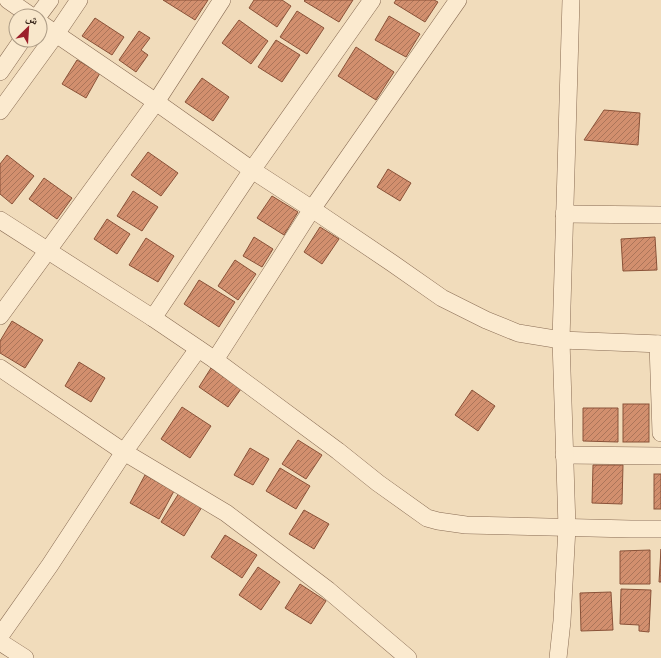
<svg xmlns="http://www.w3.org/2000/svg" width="661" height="658" font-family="'PT Serif','Noto Naskh Arabic',serif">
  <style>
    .building { fill: url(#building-hatch); stroke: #8a5238 }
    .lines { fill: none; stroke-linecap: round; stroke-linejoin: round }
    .minor-casing { stroke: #896c54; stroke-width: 18 }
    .minor { stroke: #fbeacf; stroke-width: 17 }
  </style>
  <defs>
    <pattern id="building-hatch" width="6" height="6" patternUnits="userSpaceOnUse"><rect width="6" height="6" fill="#d28f6e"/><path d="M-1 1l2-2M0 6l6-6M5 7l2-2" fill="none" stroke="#ab755a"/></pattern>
  </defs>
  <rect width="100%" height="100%" fill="#f1dcbb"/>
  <!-- building -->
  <g class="building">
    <path d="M163 0H208L195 20Z"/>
    <path d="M254 0H282L291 6 277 27 249 8Z"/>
    <path d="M305 0H353L339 22 304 1Z"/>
    <path d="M396 0H434L438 2 425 22 394 3Z"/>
    <path d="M297 11 324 28 307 54 280 37Z"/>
    <path d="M389 16 420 34 406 57 375 40Z"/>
    <path d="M95 18 124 37 112 55 82 36Z"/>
    <path d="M239 20 268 41 251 64 222 43Z"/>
    <path d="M139 31 150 38 141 50 148 55 136 72 119 60Z"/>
    <path d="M276 40 300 55 282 82 258 67Z"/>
    <path d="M356 47 394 72 376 100 338 76Z"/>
    <path d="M77 60 100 73 86 98 62 84Z"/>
    <path d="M202 78 229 97 213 121 185 102Z"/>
    <path d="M604 110 640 113 638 145 584 140Z"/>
    <path d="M148 152 178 173 161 196 131 175Z"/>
    <path d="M7 155 34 176 12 204 0 194V164Z"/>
    <path d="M388 169 411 183 400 201 377 187Z"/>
    <path d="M44 178 72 198 57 219 29 199Z"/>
    <path d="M133 191 158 207 142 231 117 216Z"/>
    <path d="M272 196 298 212 284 235 257 218Z"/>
    <path d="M107 219 130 234 117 254 94 239Z"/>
    <path d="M320 227 339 239 322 264 304 252Z"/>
    <path d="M254 237 273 249 262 267 243 256Z"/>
    <path d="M655 237 657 270 623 271 621 239Z"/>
    <path d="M146 238 174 256 158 282 129 265Z"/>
    <path d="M235 260 256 274 238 300 218 286Z"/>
    <path d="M199 280 235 302 219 327 184 304Z"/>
    <path d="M12 321 43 340 25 368 0 353V341Z"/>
    <path d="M79 362 105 378 91 402 65 386Z"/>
    <path d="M211 368 241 389 228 407 199 387Z"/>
    <path d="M472 390 495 406 478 431 455 415Z"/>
    <rect x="623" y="404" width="26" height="38"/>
    <path d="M182 407 211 426 190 458 161 439Z"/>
    <path d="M583 408H618V442L583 441Z"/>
    <path d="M298 440 322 455 306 479 282 464Z"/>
    <path d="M250 448 269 459 253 485 234 475Z"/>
    <path d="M593 465H623L622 504 592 503Z"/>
    <path d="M280 468 310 486 296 509 266 491Z"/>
    <rect x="654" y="474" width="7" height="35"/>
    <path d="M145 475 174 491 159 519 130 503Z"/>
    <path d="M179 493 202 507 184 536 161 522Z"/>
    <path d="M304 510 329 524 314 549 289 534Z"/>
    <path d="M225 535 257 555 242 578 211 557Z"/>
    <path d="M661 549V582H659Z"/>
    <path d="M650 550V584H620V551Z"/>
    <path d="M258 567 280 582 261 610 239 595Z"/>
    <path d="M300 584 326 601 311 624 285 608Z"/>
    <path d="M621 589 651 590 649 632 639 631V625L620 624Z"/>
    <path d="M611 592 613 630 581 631 580 593Z"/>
  </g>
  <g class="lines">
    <!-- minor casing -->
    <g class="minor-casing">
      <g id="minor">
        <path d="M8 0 31 16"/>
        <path d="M38 16 50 0"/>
        <path d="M40 23 156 102 252 170 312 209 392 263 442 298 486 320 518 333 561 340 661 344"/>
        <path d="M0 72 22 40"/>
        <path d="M0 111 56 34 79 0"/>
        <path d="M564 214 661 215"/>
        <path d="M0 220 153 318 215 360 338 451 378 483 427 518 438 521 466 525 631 529H661"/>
        <path d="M0 316 156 102 222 0"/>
        <path d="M153 318 252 170 372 0"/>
        <path d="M658 344 661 433"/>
        <path d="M215 360 312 209 458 0"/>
        <path d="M0 368 124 452 226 513 328 590 408 658"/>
        <path d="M564 455 661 456"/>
        <path d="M0 636 50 565 124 452 198 349"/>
        <path d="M0 642 25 658"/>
        <path d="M558 658 562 621 567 527 561 340 571 0"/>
      </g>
    </g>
    <!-- minor -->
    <use href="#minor" class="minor"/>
  </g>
  <!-- north arrow -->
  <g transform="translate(28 28) rotate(25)"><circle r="19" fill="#f8e7cb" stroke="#ab9a84"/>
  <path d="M0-3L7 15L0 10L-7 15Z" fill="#9c202b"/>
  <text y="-6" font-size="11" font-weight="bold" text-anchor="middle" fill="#37261a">ش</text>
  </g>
</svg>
